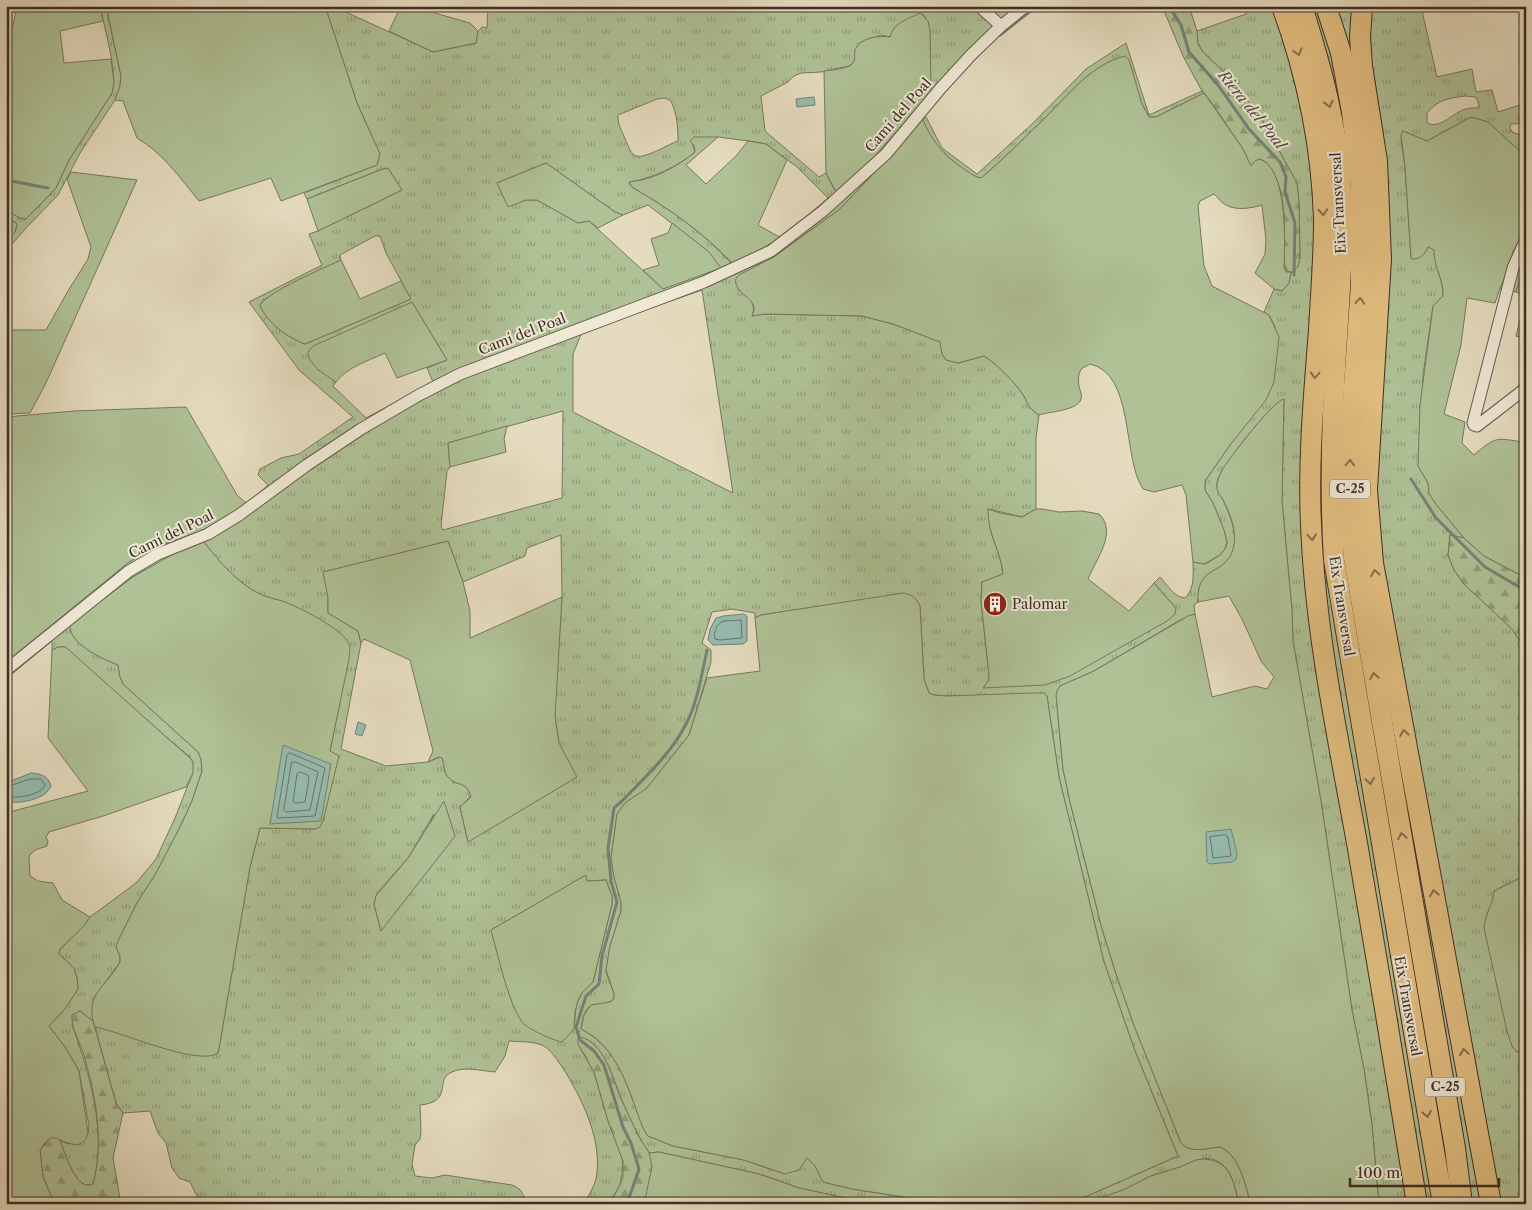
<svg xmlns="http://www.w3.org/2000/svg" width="1532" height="1210" font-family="'Libre Caslon Text',serif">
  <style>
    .grass { fill: url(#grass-tufts); stroke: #77785e; fill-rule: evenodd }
    .forest { fill: url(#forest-firs); stroke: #77785e }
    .garden { fill: #afc296; stroke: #77785e }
    .water { fill: #96bcb0; stroke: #738379 }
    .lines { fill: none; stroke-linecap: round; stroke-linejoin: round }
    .shore { stroke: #6a746b; stroke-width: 1 }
    .stream { stroke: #738379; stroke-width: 3 }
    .street-casing { stroke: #68594c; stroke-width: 13 }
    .highway-casing { stroke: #3f2d26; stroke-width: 22 }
    .street { stroke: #eee8d5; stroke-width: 11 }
    .highway { stroke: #e2be80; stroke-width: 20 }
    .oneway { stroke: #886e4e }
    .labels { text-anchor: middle; stroke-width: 4; stroke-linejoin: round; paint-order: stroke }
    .shield { fill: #eee8d5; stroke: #74655a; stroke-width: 1 }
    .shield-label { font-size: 12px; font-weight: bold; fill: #3f2d26 }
    .street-label { font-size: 14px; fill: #3f2d26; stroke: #eee8d5 }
    .poi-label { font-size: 14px; fill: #3f2d26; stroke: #eee8d5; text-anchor: start }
    .water-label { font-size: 15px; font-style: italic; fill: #504a42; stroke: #eee8d5 }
  </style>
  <defs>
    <pattern id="grass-tufts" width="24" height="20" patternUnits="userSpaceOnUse" patternTransform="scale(1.25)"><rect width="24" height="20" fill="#afc296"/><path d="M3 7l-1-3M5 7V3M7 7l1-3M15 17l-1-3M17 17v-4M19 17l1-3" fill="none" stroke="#909e7a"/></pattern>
    <pattern id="forest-firs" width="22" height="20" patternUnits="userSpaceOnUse" patternTransform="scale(1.25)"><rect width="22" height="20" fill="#afc296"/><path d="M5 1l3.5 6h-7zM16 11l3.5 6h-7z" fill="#909e7a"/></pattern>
  </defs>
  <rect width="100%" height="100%" fill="#e5dcbf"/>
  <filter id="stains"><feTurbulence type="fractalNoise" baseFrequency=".004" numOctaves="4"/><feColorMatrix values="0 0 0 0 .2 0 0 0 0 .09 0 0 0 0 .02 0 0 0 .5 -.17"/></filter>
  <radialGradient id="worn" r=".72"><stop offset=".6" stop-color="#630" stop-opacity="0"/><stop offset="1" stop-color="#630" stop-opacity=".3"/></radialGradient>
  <!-- grass -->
  <g class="grass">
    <path d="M100 6H106L121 76 120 86 115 100 80 153 58 195 26 228 6 251V242L15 232 17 224 6 216V210L20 218 26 219 56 188 69 160 112 93C117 67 105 32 100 6Z"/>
    <path d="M325 6H336L337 8 433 52 476 43 477 33 482 27 487 28 488 6H989L1007 12 1014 6H1038L987 44 925 115 942 148 977 174 1031 125 1086 69 1126 43 1149 115 1202 91 1204 93 1156 117H1149L1142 104 1125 57C1092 64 1069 94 1046 117 1025 137 1004 159 981 178 968 177 937 148 930 136 927 131 925 124 922 119L909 136 840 209 774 257 740 275 738 290C749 296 757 304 752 316L765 314 862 316 893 324 941 342 942 354 946 360 958 363 984 356C996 363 1014 382 1022 393 1030 405 1025 405 1039 415L1036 438V509L1022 517 989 509C987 535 1001 550 1003 575L982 582 981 601 989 675V680L984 687 1174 606 1154 583 1160 577C1168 585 1173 597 1185 598 1195 589 1193 574 1193 562L1206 564 1220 555 1226 547 1227 542 1224 530 1213 503 1205 490V481L1230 445 1275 327 1269 315 1264 312 1274 289 1282 291 1289 283 1291 272H1293L1298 266 1300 258 1299 204 1297 183 1260 116 1242 95 1229 77 1203 52 1197 41V31L1246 14 1243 6H1421L1437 77 1472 69 1476 92 1492 90 1498 112 1526 103V123L1511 124 1510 128 1512 132 1526 137V157L1488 122 1471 117 1427 141 1403 131 1401 139 1405 167 1411 257 1423 255 1428 247 1435 250C1433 266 1444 280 1443 296L1433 306 1423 375 1418 466 1428 483 1435 503 1464 538 1450 535 1448 555 1454 570 1464 584 1512 629 1523 646 1526 645V875L1494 891 1493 902 1487 913 1524 1051 1526 1050V1204H1381L1378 1194 1372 1125 1364 1069 1352 1010 1321 801 1293 641 1292 611 1282 501 1284 399C1272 402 1219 469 1217 482 1216 490 1220 494 1223 500 1230 515 1237 532 1234 548 1227 575 1196 565 1198 602L1194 605 1195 614 1180 620 1094 671 1060 686 1058 717 1063 769 1070 802 1102 929 1117 977 1135 1028 1181 1143C1191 1154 1207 1148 1220 1147 1240 1155 1245 1185 1251 1204H1239C1235 1189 1233 1169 1217 1161 1204 1154 1190 1164 1177 1168 1168 1171 1157 1173 1148 1177 1139 1182 1130 1188 1121 1191 1104 1197 1087 1204 1069 1204L1178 1156 1135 1051 1104 962 1059 777 1047 696H946L934 695 929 693 924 679 920 606C915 595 909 595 898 595L761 615 755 618V613L732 609 712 612 702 643 711 650V662L689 735 647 788 625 803 617 814 611 858 614 877 621 902V911L610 946 606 972 614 993V999C599 1011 585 993 581 1029 619 1048 629 1091 643 1128L648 1136 673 1146 744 1160 785 1174 807 1158 815 1166 823 1182 852 1189 917 1199 929 1204H873L799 1188 759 1174 659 1152 649 1153C638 1136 629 1117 621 1098 612 1076 607 1052 586 1039L578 1044 594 1072 608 1121 622 1158 623 1168 620 1185 612 1198 602 1204H584C588 1196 594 1187 596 1179 603 1143 584 1103 566 1073 560 1064 553 1052 544 1046 534 1041 520 1042 509 1041L505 1056 495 1072C482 1071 464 1066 452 1072 434 1079 454 1102 420 1105L421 1132 420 1139 415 1145 412 1164 415 1176 432 1178 445 1175 512 1185C522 1189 524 1194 525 1204H201L190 1182 179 1178 172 1168 166 1143 158 1133 150 1111 123 1113 116 1103 95 1027 218 1053 250 867 260 828 315 829 338 710 285 602C277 600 266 598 259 594 237 582 219 562 204 542L70 628C75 647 101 658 118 665L120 677 123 684 198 752 201 759 202 771 192 801 180 827 155 875 138 901 119 939 116 947 120 956V962L93 999V1021L80 1011 72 1025C89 1070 108 1137 93 1184 76 1193 65 1152 60 1141L69 1144 88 1134 89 1126 79 1071 65 1047 49 1026 65 1009 78 989 77 978 74 968 59 954V951L90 917 136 883 156 859 175 818 192 775 193 762 189 756 165 736 65 647H58L52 650V641L6 679V662L128 562 153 548 211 528 247 504 268 485 258 475 260 469 281 458 299 454 353 417 299 370 249 302 322 265 309 234 318 231 402 190 388 168 380 170 307 199 304 193 377 165 380 154 357 103ZM920 13 925 16 930 31V66L835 191 826 173 819 177 765 131 761 96 788 82 794 76 801 73 821 72 849 66 853 63 864 41 881 35 890 37 895 27ZM1465 96 1476 97 1479 104 1478 108C1473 108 1468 108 1463 110 1451 115 1440 129 1427 123V113C1437 100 1449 98 1465 96ZM665 98 671 101C677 114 678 127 678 141 668 144 643 161 634 155 630 152 628 145 626 141 623 132 617 125 618 115L657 99ZM718 137 756 142 766 144 797 167 828 198 784 236 754 253 731 263C703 232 668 208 632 187L629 183C653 177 676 168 695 152L692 143ZM546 163 615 212 623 215 648 205 709 252 663 289 589 221 578 223 537 200H526L497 183ZM375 236H380L386 253 411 299 305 344C288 338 266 322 260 305L263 300 341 260 340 255ZM702 290 733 493 573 412V354L582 332ZM412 302 447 360 427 368 433 382 366 418 333 386 336 382 316 367ZM563 411 562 498 443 530 441 526 447 471 450 467 448 443ZM561 535 562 597 555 702V717L559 743 468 842 460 807 471 796C466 780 458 787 449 778 443 773 445 765 442 758L440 757 428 762 386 766 341 749 361 643 358 631 328 613V598L324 572 448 541 463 582 525 556 527 548ZM434 814 381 931 374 904 377 893 408 858ZM585 876 587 881 606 880 612 896V904L593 982 582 993 576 1006 574 1029 512 1002 491 930Z"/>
    <path d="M1526 229V260L1516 292 1500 288C1509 268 1513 247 1526 229Z"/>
  </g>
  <!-- forest -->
  <g class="forest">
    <path d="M1162 6H1189L1197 31 1198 44 1203 52 1229 77 1242 95 1257 111 1297 183 1299 204 1300 258 1298 266 1293 272H1288L1285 269C1282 236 1290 203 1273 172 1269 166 1266 160 1259 159L1251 167 1243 149 1212 103 1202 91 1183 56Z"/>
    <path d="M1450 535 1464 538 1484 556 1526 578V645L1523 646 1512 629 1464 584 1454 570 1448 555Z"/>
    <path d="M80 1011 93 1021 116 1103 123 1113 113 1158 121 1204H53V1200L43 1177 40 1150 49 1139 54 1137 58 1138 60 1141C65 1152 76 1193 93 1184 105 1140 95 1091 82 1049 78 1039 73 1030 72 1020V1015Z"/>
    <path d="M580 1037C605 1042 613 1080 621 1099 627 1111 632 1123 638 1135 642 1144 651 1151 652 1162 653 1175 648 1192 644 1204H602L614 1196 620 1185 623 1177V1161L608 1121 594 1072 578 1044V1038Z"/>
  </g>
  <!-- garden -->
  <g class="garden">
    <path d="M8 6H100L103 21 60 31 64 63 111 59 114 82 112 93 69 160 56 188 26 219 20 218 6 210V45L9 44 16 11Z"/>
    <path d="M106 6H325L357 103 380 154 377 165 281 201 271 178 199 201C180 178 163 153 137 138L123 101 115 100 120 86 121 76Z"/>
    <path d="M401 6H410L470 23 478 31 476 43 433 52 389 31Z"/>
    <path d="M920 13 928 21 930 31 931 92 868 164 836 192 826 173 824 71C830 70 846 69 851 65 856 61 854 56 855 50 859 38 879 35 890 37 893 23 908 19 920 13Z"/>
    <path d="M1125 56 1129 60 1142 104 1149 117H1156L1204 93 1243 149 1251 166 1255 161 1259 159C1288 166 1285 244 1284 267L1286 272H1291L1289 283 1282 291 1274 289 1255 273 1265 254 1266 240 1262 205C1252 208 1236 211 1226 205 1221 203 1218 197 1214 194L1200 201 1198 206 1204 266 1212 286 1269 315 1279 337 1274 382 1266 400 1230 445 1205 481V490L1213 503 1224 530 1227 542 1225 549 1220 555 1204 564 1193 562 1186 495 1182 485 1154 492 1143 489C1122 458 1135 374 1090 364L1081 369C1077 378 1078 384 1081 393 1086 411 1050 411 1039 415 1025 405 1030 405 1022 393 1014 382 996 363 984 356L958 363 946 360 942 354 940 342 893 324 862 316 765 314 752 316C762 298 732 295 736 278L739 275 774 257 840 209 909 136 922 118C933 143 944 156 967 171 972 174 975 177 981 178 1004 159 1025 137 1046 117 1069 94 1092 64 1125 56Z"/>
    <path d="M1471 117 1488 122 1526 157V229L1513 251 1509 268 1500 288 1495 303 1467 298 1461 345 1444 414 1465 422 1462 443 1474 455C1496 436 1496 438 1523 442L1526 444V578L1484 556 1464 538 1435 503 1429 493 1428 483 1418 466 1420 405 1433 306 1443 296C1444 279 1433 266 1434 250L1428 247C1424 255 1421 259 1412 259L1411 257 1405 167 1401 135 1403 131 1427 141Z"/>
    <path d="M694 137H718L686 165 706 184 736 156 748 141 766 144 787 160 758 225 781 238 754 253 732 263C703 232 668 208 632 187L629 182C653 180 677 167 695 152L694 145 690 141Z"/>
    <path d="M546 163 615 212 623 215 598 228 589 221 578 223 537 200H526L508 207 497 183Z"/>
    <path d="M388 168 402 190 318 231 307 199 380 170Z"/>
    <path d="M71 172 137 180 45 385 30 413 6 414V330H46L68 291 88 259 91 247 67 179Z"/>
    <path d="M6 216 17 224 15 232 6 242Z"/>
    <path d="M672 223 709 252 721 268 663 289 643 270 659 265 651 239 668 233Z"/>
    <path d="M341 260 360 299 401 281 411 299 305 344C288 338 266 322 260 305 269 291 324 268 341 260Z"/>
    <path d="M1526 260V295L1516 292Z"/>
    <path d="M1526 295V339L1516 336Z"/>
    <path d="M412 302 447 360 397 378 385 353C368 361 347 367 336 382 326 375 309 366 308 352L313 346Z"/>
    <path d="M1284 399 1282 501 1292 611 1293 641 1321 801 1352 1010 1364 1069 1372 1125 1378 1194 1381 1204H1251C1245 1185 1240 1155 1220 1147 1207 1148 1191 1154 1181 1143L1135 1028 1117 977 1102 929 1070 802 1063 769 1056 695 1057 691 1060 686 1094 671 1188 616 1195 614 1212 697 1255 686 1267 689 1274 677 1261 661 1242 619 1229 596 1198 602C1196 564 1226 576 1233 549 1238 532 1230 513 1222 498 1220 495 1217 492 1217 488 1216 482 1221 472 1224 467 1232 455 1273 401 1284 399Z"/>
    <path d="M186 407 237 495 247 504 211 528 153 548 129 562 6 662V417L74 411Z"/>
    <path d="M507 426 504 439 506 452 450 467 448 443Z"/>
    <path d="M988 509 1000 513 1022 517 1036 509H1042L1059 512 1082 511 1099 514C1118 532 1096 559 1088 579L1129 611 1154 583 1174 606 1176 609 1175 614 1167 621 1070 676 1045 685 983 688 989 680V675L981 601 982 582 1003 574C1001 550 987 534 988 509Z"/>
    <path d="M448 541 463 582 470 611V638L562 597 555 717 559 743 577 777 468 842 460 807 471 797C466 780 458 787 449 778 443 773 445 765 442 758L439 757 428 762 433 751 410 660 364 639 361 643 358 631 328 613V598L323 572Z"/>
    <path d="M204 542C219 561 237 583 260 594 268 598 277 599 285 602 299 607 344 630 349 644 351 648 349 655 349 659L330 751 339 756 323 821 320 827 315 829 260 828 250 867 220 1043 218 1053C198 1067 120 1031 95 1027 83 994 107 987 120 962V956L116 947 119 939 138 901 155 875 180 827 192 801 202 771 201 759 198 752 123 684 120 677 118 665C103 659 68 644 70 624L133 577 175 553Z"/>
    <path d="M903 593C912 594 916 598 920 606L924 679 929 693 934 695 946 696 1033 693H1044L1047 696 1059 777 1104 962 1135 1051 1178 1156 1069 1204H929L917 1199 852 1189 823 1182 815 1166 807 1158 799 1170 785 1174 744 1160 673 1146 648 1136 643 1128C629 1092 619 1047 581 1029L584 1015 591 1005 610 1002 614 999V993L606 970 610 946 621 911V902L614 877 611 858 617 814 625 803 647 788 689 735 707 678 760 671 755 618 761 615Z"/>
    <path d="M58 647H65L69 650 165 736 190 758 193 762V773L186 787 103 816 49 832 46 837 48 841 47 846 35 850 29 856 30 876 38 881 53 883 62 900 90 917 83 927 60 949 59 954 74 968 77 978 78 989 65 1009 49 1026 65 1047 79 1071 88 1132C83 1158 58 1135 51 1138 46 1140 43 1146 40 1150L43 1177 53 1200V1204H18L6 1201V813L88 791 48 738 52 650Z"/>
    <path d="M444 801 455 836 381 931 374 904 376 896 408 858Z"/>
    <path d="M586 875 587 881 606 880 612 896V904L593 982 582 993 578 1000 575 1012 574 1029 562 1042C554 1041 526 1028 522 1022 508 1002 498 955 491 930Z"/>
    <path d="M1526 875V1050L1517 1052 1512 1046 1507 1031 1484 928C1485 914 1493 905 1494 891Z"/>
    <path d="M659 1152 759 1174 799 1188 873 1204H644L652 1167 649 1153Z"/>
    <path d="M1204 1159C1232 1161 1233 1182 1239 1204H1082L1123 1190 1151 1176 1180 1167 1196 1160Z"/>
  </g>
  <!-- water -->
  <g class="water">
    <path d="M814 97 815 105 797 107 796 99Z"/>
    <path d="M744 614 747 616V641L743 644 713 645 708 640 710 629 716 618 723 616Z"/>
    <path d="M358 722 366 725 362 736 355 734Z"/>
    <path d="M283 745 331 764 321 821 270 824Z"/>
    <path d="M31 773C41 774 47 775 51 785 48 799 19 805 6 801V783Z"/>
    <path d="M1231 829 1237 853 1236 859 1232 862 1210 864 1207 862 1206 832Z"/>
  </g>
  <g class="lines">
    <!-- shore -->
    <g class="shore">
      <path d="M724 621 741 620 742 638 720 640 715 639C713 632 717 623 724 621Z"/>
      <path d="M290 753 325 768 315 816 279 818 277 817 287 755Z"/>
      <path d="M292 762H295L318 772 310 810 286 812 284 810Z"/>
      <path d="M300 772 308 775 309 778 305 802 295 803 293 801 297 774Z"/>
      <path d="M6 787 30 779H41L45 785C40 796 17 798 6 797"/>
      <path d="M1225 835 1228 837 1231 856 1213 858 1210 837Z"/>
    </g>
    <!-- stream -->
    <g class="stream">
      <path d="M1169 6 1181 25 1189 52 1218 85 1249 129 1280 162 1286 177 1285 192 1295 223 1294 275"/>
      <path d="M1000 35 1037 6"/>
      <path d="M6 180 48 188"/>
      <path d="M1411 479 1436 518 1485 567 1526 591"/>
      <path d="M627 1204 639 1169 631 1143 623 1127 604 1065 594 1051 580 1040 576 1027 586 996 599 984 602 956 617 902 611 881 608 848 614 808 622 801C645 777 671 754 686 724 697 704 702 673 707 650"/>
    </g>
    <!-- street casing -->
    <g class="street-casing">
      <g id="street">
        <path d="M979 6 1001 26"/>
        <path d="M1526 239 1513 268 1473 423 1474 425 1477 426 1526 388"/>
        <path d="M6 670 129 571 158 554 208 534 239 515 307 465 361 429 419 395 460 374 704 282 771 251 823 211 886 154 940 89 971 55 1001 26 1026 6"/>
      </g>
    </g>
    <!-- highway casing -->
    <g class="highway-casing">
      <g id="highway">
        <path d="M1282 6C1307 75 1322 147 1324 220 1324 257 1321 293 1319 330 1314 394 1308 460 1311 524 1315 632 1338 738 1357 843 1378 963 1397 1084 1417 1204"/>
        <path d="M1302 6C1321 67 1338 127 1341 191 1345 265 1335 339 1333 413 1331 462 1331 511 1334 560L1443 1204"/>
        <path d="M1326 6 1341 53 1352 112 1361 188V284L1352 415 1349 494 1354 558 1455 1148 1462 1204"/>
        <path d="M1362 6 1360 37 1362 66 1377 161 1381 259 1367 490 1373 563 1491 1204"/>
      </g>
    </g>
    <!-- street -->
    <use href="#street" class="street"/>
    <!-- highway -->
    <use href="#highway" class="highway"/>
  </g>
  <!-- one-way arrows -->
  <defs><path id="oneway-chevron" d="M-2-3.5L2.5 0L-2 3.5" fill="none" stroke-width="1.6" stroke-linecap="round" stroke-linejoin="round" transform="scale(1.25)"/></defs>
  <g class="oneway">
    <use href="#oneway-chevron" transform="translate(1298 52) rotate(74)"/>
    <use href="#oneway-chevron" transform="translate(1329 104) rotate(76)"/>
    <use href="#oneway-chevron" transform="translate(1323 212) rotate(87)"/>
    <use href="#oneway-chevron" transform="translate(1360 301) rotate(-86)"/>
    <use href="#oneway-chevron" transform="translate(1315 375) rotate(94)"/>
    <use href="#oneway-chevron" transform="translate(1350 463) rotate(-88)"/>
    <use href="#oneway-chevron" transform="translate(1312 537) rotate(86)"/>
    <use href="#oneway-chevron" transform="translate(1375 573) rotate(-100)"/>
    <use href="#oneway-chevron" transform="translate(1374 676) rotate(-100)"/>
    <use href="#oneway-chevron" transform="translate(1404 733) rotate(-100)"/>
    <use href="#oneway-chevron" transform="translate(1370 781) rotate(81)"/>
    <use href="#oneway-chevron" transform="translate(1402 836) rotate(-100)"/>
    <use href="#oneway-chevron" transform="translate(1434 893) rotate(-100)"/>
    <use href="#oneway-chevron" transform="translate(1464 1052) rotate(-100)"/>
    <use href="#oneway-chevron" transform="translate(1427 1114) rotate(80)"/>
  </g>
  <!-- icons -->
  <defs>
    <g id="building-disc" transform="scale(1.25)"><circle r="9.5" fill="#8f2418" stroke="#eee8d5"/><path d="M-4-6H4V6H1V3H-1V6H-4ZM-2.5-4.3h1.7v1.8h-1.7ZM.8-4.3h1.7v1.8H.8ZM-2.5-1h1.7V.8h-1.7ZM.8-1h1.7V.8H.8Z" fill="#fff"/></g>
  </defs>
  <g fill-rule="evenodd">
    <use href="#building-disc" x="995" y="604"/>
  </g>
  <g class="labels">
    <!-- shield labels -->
    <g class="shield">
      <rect x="1330" y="479.5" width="40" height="19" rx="4"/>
      <rect x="1425" y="1077.5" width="40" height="19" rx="4"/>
    </g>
    <g class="shield-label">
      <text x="1350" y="493">C-25</text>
      <text x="1445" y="1091">C-25</text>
    </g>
    <!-- street labels -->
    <g class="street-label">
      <text transform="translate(898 115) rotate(-49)" y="5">Camí del Poal</text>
      <text transform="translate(1338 203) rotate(-93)" y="5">Eix Transversal</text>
      <text transform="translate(522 334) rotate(-21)" y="5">Camí del Poal</text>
      <text transform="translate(171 534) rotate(-26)" y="5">Camí del Poal</text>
      <text transform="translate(1342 606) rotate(81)" y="5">Eix Transversal</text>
      <text transform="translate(1408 1006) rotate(80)" y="5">Eix Transversal</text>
    </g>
    <!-- poi labels -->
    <g class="poi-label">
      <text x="1012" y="609">Palomar</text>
    </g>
    <!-- water labels -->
    <g class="water-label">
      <text transform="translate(1252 110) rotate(51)" y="5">Riera del Poal</text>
    </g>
  </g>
  <!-- margin -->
  <rect width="1532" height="1210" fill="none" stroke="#e5dcbf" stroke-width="25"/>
  <rect x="8" y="8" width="1517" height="1195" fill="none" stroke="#3f2d26" stroke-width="2.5"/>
  <rect x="12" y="12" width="1507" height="1185" fill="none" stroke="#3f2d26"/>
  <!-- scale -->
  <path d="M1350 1178v8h149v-8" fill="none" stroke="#3f2d26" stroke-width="2.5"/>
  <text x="1357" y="1178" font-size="15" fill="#3f2d26" stroke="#eee8d5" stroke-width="4" paint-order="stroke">100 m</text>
  <rect width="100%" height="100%" filter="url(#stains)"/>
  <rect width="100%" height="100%" fill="url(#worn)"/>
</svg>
